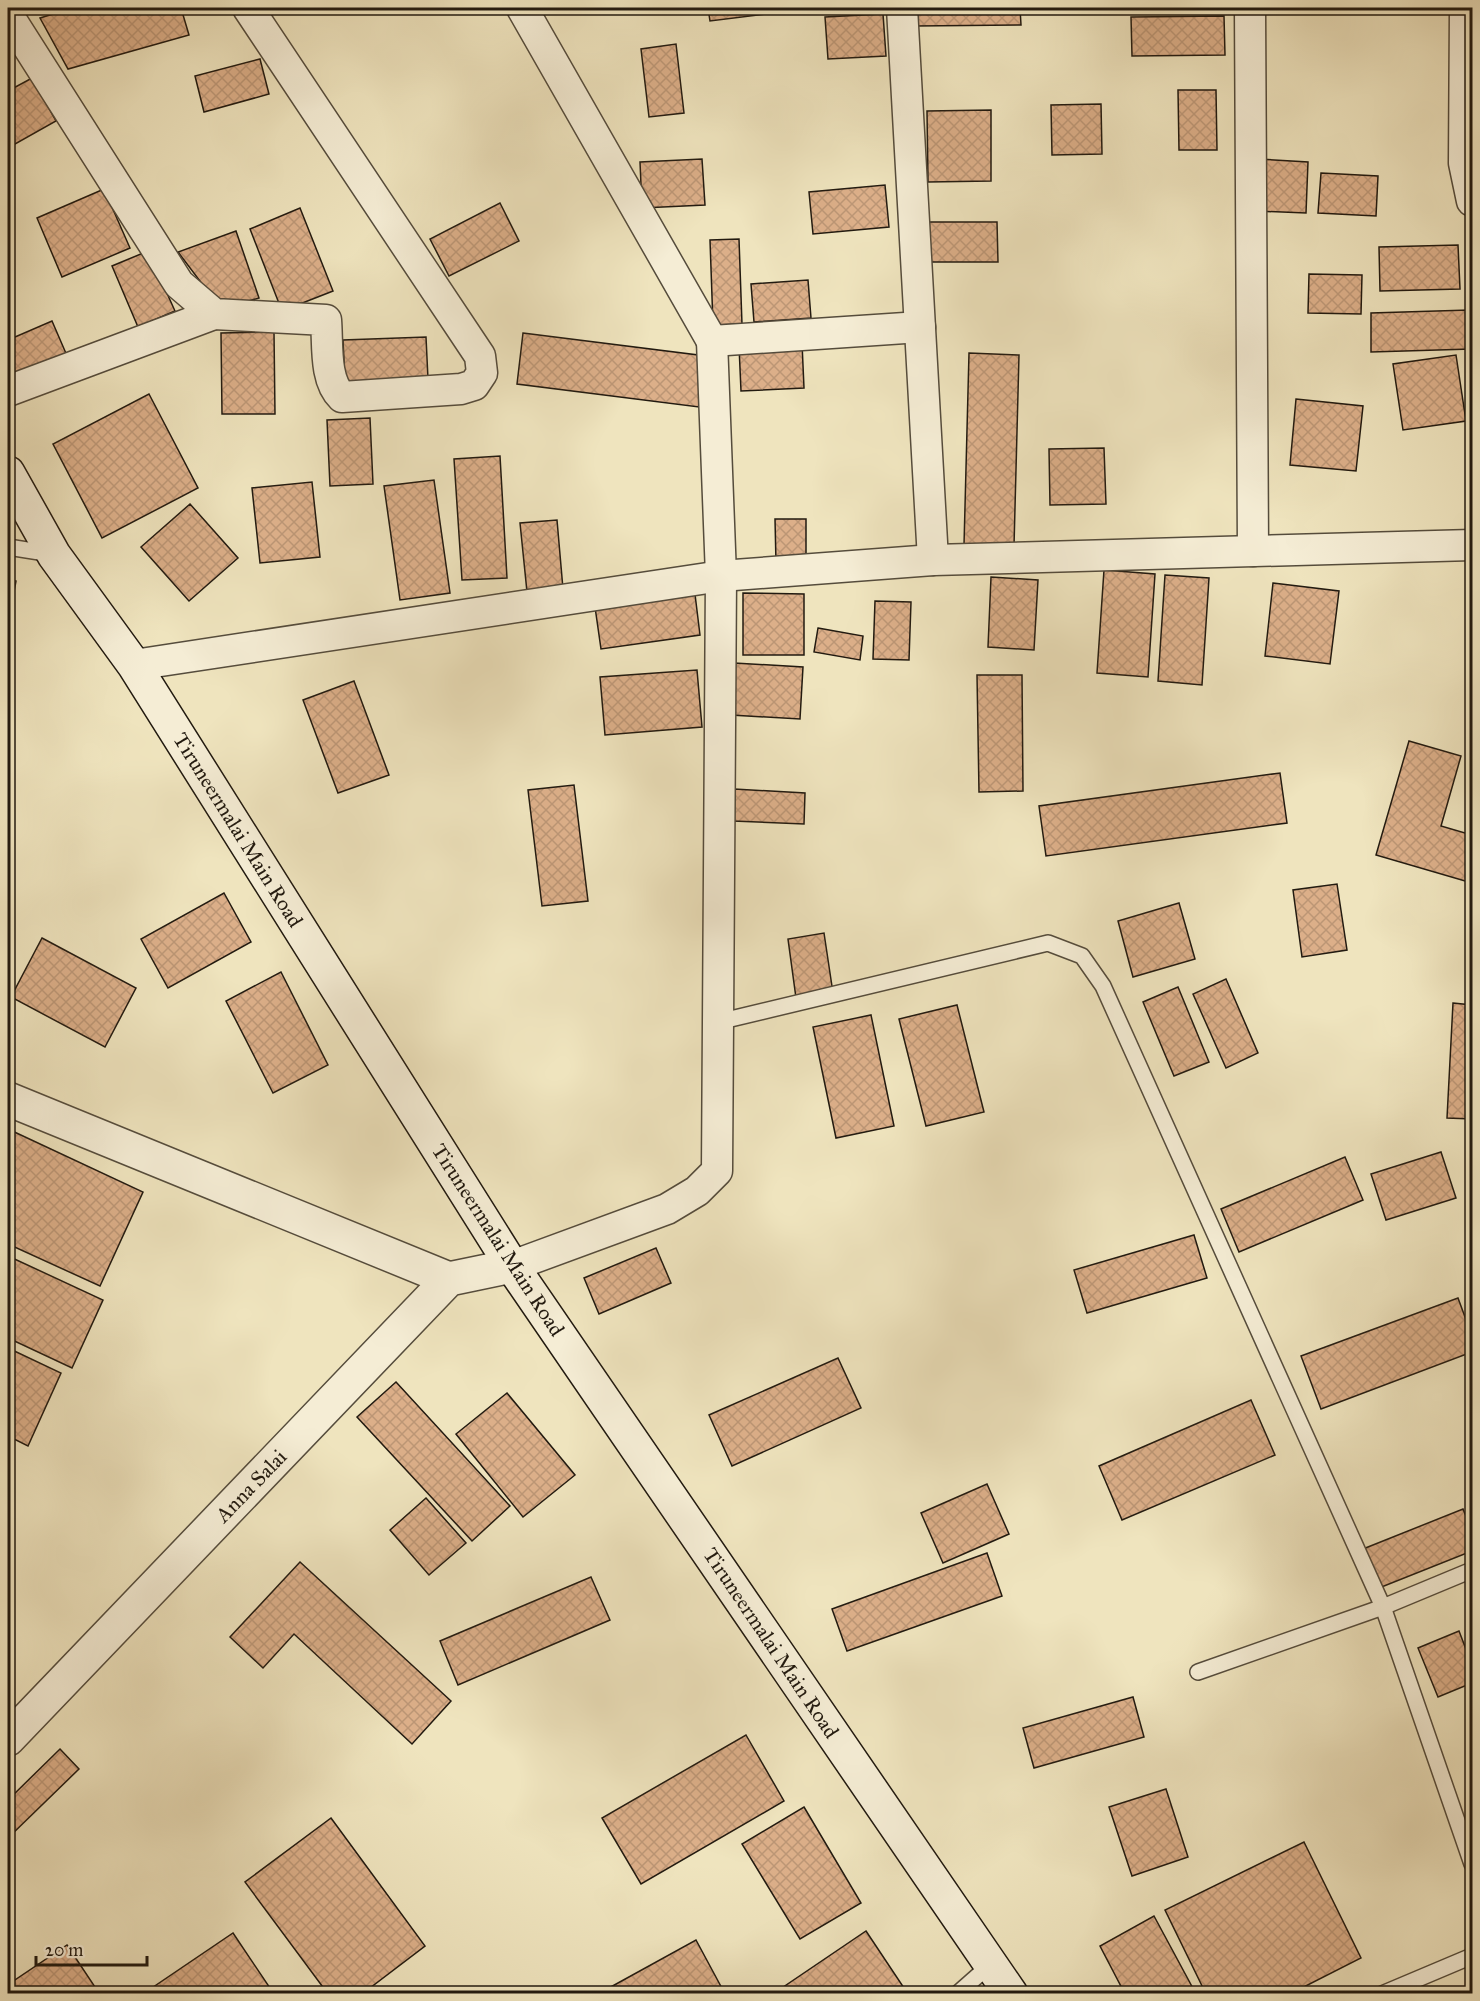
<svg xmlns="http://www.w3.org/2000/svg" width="1480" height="2001" font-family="'IM FELL Great Primer',serif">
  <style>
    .building { fill: url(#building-cross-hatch); stroke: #221a10; stroke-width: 1.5 }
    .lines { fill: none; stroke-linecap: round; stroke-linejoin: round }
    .service-casing { stroke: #554c3c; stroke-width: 18 }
    .minor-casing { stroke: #554c3c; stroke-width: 33 }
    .tertiary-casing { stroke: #554c3c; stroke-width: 36 }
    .secondary-casing { stroke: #221a10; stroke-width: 36 }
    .service { stroke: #f5edd5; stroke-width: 15 }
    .minor { stroke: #f5edd5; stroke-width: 30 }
    .tertiary { stroke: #f5edd5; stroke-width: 33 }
    .secondary { stroke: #f5edd5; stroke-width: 33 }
    .labels { text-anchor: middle; stroke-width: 4.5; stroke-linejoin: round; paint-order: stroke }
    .street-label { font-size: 21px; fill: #221a10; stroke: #f5edd5 }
  </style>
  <defs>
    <pattern id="building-cross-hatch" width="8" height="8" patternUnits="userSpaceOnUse" patternTransform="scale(1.5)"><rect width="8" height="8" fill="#dcaf89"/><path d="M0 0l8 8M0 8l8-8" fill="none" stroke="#bc9675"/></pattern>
  </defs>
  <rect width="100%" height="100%" fill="#efe4be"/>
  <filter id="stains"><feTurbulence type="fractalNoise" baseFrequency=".00333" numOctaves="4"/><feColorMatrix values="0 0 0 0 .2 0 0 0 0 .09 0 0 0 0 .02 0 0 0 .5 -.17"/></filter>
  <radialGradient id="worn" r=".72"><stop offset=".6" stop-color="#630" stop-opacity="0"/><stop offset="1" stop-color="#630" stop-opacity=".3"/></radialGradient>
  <!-- building -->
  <g class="building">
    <path d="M73 8H181L189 35 68 69 40 18Z"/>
    <path d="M708 8H781V12L710 21Z"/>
    <path d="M914 8H1020L1021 25 915 26Z"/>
    <path d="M883 14 886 56 828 59 825 17Z"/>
    <path d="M1224 16 1225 55 1132 56 1131 17Z"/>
    <path d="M676 44 684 113 649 117 641 49Z"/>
    <path d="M260 59 269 94 204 112 195 76Z"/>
    <path d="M32 78 56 121 8 148V91Z"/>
    <path d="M1178 90H1216L1217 150H1179Z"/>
    <path d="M1101 104 1102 154 1052 155 1051 105Z"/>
    <path d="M991 110V181L928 182 927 111Z"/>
    <path d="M702 159 705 205 642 208 640 162Z"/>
    <path d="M1259 159 1308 162 1306 213 1256 211Z"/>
    <path d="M1321 173 1378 176 1376 216 1318 213Z"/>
    <path d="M885 185 889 227 813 234 809 192Z"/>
    <path d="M104 189 130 248 62 277 37 218Z"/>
    <path d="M500 203 519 241 449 276 430 239Z"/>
    <path d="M300 208 333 291 282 311 250 229Z"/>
    <path d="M924 222H997L998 262H925Z"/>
    <path d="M236 231 259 298 221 309 178 252Z"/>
    <path d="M739 239 742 324 713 325 710 240Z"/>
    <path d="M1458 245 1460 289 1380 291 1379 247Z"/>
    <path d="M148 251 175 311 138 327 112 266Z"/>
    <path d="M1309 274 1362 275 1361 314 1308 313Z"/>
    <path d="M808 280 811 318 754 322 751 284Z"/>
    <path d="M1469 310 1471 349 1371 352V313Z"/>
    <path d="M52 321 68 358 8 383V340Z"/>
    <path d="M274 332 275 414H222L221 333Z"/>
    <path d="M523 333 706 356 699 407 517 384Z"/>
    <path d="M426 337 428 379 345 382 343 340Z"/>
    <path d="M802 343 804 388 741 391 739 346Z"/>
    <path d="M969 353 1019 355 1014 546 964 545Z"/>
    <path d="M1456 355 1466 421 1403 430 1393 364Z"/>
    <path d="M149 394 198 488 102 538 53 444Z"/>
    <path d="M1296 399 1363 406 1356 471 1290 465Z"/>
    <path d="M370 418 373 484 330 486 327 420Z"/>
    <path d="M1104 448 1106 504 1050 505 1049 449Z"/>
    <path d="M500 456 507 578 462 580 454 459Z"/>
    <path d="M434 480 450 593 400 600 384 486Z"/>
    <path d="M312 482 320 557 260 563 252 488Z"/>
    <path d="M190 504 238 558 189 601 141 547Z"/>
    <path d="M775 519H806V563H776Z"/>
    <path d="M557 520 563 589 527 592 520 523Z"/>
    <path d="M1104 570 1155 574 1148 677 1097 673Z"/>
    <path d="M1165 575 1209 578 1202 685 1158 681Z"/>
    <path d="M991 577 1038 580 1034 650 988 647Z"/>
    <path d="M8 579 16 581 8 624Z"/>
    <path d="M1273 583 1339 591 1330 664 1265 656Z"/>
    <path d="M694 586 700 635 601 649 594 600Z"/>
    <path d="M743 593 804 594V655H743Z"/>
    <path d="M875 601 911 602 909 660 873 659Z"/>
    <path d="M818 628 863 636 860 660 814 652Z"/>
    <path d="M734 663 803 667 800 719 731 715Z"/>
    <path d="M697 670 702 727 605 735 600 677Z"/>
    <path d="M977 675H1022L1023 791 979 792Z"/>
    <path d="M354 681 389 775 338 793 303 700Z"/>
    <path d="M1409 741 1461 756 1441 826 1472 835V883L1376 855Z"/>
    <path d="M1280 773 1287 823 1046 856 1039 806Z"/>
    <path d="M574 785 588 901 542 906 528 790Z"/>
    <path d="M734 789 805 793 804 824 733 821Z"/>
    <path d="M1337 884 1347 950 1302 957 1293 890Z"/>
    <path d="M224 893 251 942 168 988 141 939Z"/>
    <path d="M1179 903 1195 959 1133 977 1118 921Z"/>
    <path d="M824 933 833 993 796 998 788 939Z"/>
    <path d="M42 938 136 988 105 1047 11 997Z"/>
    <path d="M281 972 328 1065 273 1093 226 1001Z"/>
    <path d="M1226 979 1258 1053 1226 1068 1193 994Z"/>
    <path d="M1178 987 1209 1062 1174 1076 1143 1002Z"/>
    <path d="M1453 1003 1472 1005V1119L1447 1118Z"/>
    <path d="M957 1005 984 1112 926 1126 899 1019Z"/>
    <path d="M871 1015 894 1126 836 1138 813 1027Z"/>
    <path d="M8 1129 143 1192 100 1286 8 1244Z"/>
    <path d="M1441 1152 1456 1198 1386 1220 1371 1174Z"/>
    <path d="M1345 1157 1363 1200 1239 1252 1221 1209Z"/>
    <path d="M1194 1235 1207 1278 1087 1313 1074 1270Z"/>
    <path d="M656 1248 671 1283 599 1314 584 1278Z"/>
    <path d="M8 1256 103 1300 72 1368 8 1338Z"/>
    <path d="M1458 1298 1472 1336V1352L1321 1409 1301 1356Z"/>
    <path d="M8 1348 61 1373 28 1446 8 1436Z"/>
    <path d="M838 1358 861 1408 732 1466 709 1415Z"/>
    <path d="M396 1382 510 1506 472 1541 357 1417Z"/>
    <path d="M507 1393 575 1475 523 1517 456 1434Z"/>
    <path d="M1251 1400 1275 1455 1122 1520 1099 1466Z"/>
    <path d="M987 1484 1009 1534 943 1563 921 1513Z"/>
    <path d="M426 1498 466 1543 429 1575 390 1530Z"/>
    <path d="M1463 1509 1472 1531V1551L1379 1588 1363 1549Z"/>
    <path d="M987 1553 1002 1596 847 1651 832 1609Z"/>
    <path d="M300 1562 451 1701 412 1744 294 1634 263 1668 230 1637Z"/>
    <path d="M591 1577 610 1620 458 1685 440 1641Z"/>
    <path d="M1459 1631 1472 1665V1683L1438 1697 1418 1648Z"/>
    <path d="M1133 1697 1144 1737 1034 1768 1023 1728Z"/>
    <path d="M746 1735 784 1801 641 1884 602 1818Z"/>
    <path d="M60 1749 79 1769 8 1838V1800Z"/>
    <path d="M1166 1789 1188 1857 1132 1876 1109 1807Z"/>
    <path d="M804 1807 861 1903 800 1939 742 1844Z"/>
    <path d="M331 1818 425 1946 362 1994H328L245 1882Z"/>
    <path d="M1304 1842 1361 1958 1290 1994H1206L1165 1910Z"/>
    <path d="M1154 1916 1196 1994H1125L1100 1946Z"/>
    <path d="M866 1931 908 1994H773Z"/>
    <path d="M233 1933 274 1994H143Z"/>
    <path d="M696 1940 725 1994H598Z"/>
    <path d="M67 1945 97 1990 91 1994H15L9 1984Z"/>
  </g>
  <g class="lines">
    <!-- service casing -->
    <g class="service-casing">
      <g id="service">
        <path d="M8 547 52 554"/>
        <path d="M718 1022 1048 943 1082 956 1103 986 1383 1607 1472 1864"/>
        <path d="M1198 1672 1383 1607 1472 1570"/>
        <path d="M957 1994 991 1964"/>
        <path d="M1382 1994 1472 1956"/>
      </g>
    </g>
    <!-- minor casing -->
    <g class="minor-casing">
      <g id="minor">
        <path d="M522 8 712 341 920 327"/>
        <path d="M902 8 933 560"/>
        <path d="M1250 8 1253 551"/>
        <path d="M1465 8 1464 163 1472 201"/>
        <path d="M8 15 179 284 214 314 326 320C328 344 324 380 342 397L461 389 474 385 482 373 480 356 248 8"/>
        <path d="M8 391 214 314"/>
        <path d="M134 665 721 576 933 560 1472 545"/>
        <path d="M512 1266 667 1209 697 1191 717 1171 721 576 712 341"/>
      </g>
    </g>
    <!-- tertiary casing -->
    <g class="tertiary-casing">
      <g id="tertiary">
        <path d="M8 1099 449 1279"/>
        <path d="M8 1739 449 1279 512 1266"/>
      </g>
    </g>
    <!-- secondary casing -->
    <g class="secondary-casing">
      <path id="secondary" d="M8 473 54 555 134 665 512 1266 1011 1994"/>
    </g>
    <!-- service -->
    <use href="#service" class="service"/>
    <!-- minor -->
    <use href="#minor" class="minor"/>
    <!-- tertiary -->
    <use href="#tertiary" class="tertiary"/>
    <!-- secondary -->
    <use href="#secondary" class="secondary"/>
  </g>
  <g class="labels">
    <!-- street labels -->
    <g class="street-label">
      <text transform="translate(238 830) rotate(58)" y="7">Tiruneermalai Main Road</text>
      <text transform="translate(498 1240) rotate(57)" y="7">Tiruneermalai Main Road</text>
      <text transform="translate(251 1486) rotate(-46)" y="7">Anna Salai</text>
      <text transform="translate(771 1643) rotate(56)" y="7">Tiruneermalai Main Road</text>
    </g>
  </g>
  <!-- margin -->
  <rect width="1480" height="2001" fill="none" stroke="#efe4be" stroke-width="30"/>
  <rect x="9" y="9" width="1462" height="1983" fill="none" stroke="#221a10" stroke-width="3"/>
  <rect x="15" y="15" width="1450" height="1971" fill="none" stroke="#221a10" stroke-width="1.5"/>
  <!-- scale -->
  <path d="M36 1956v9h111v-9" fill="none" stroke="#221a10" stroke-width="3"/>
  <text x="45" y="1956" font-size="18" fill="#221a10" stroke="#f5edd5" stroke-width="4.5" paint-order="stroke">20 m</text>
  <rect width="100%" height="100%" filter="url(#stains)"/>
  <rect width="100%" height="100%" fill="url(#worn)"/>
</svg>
